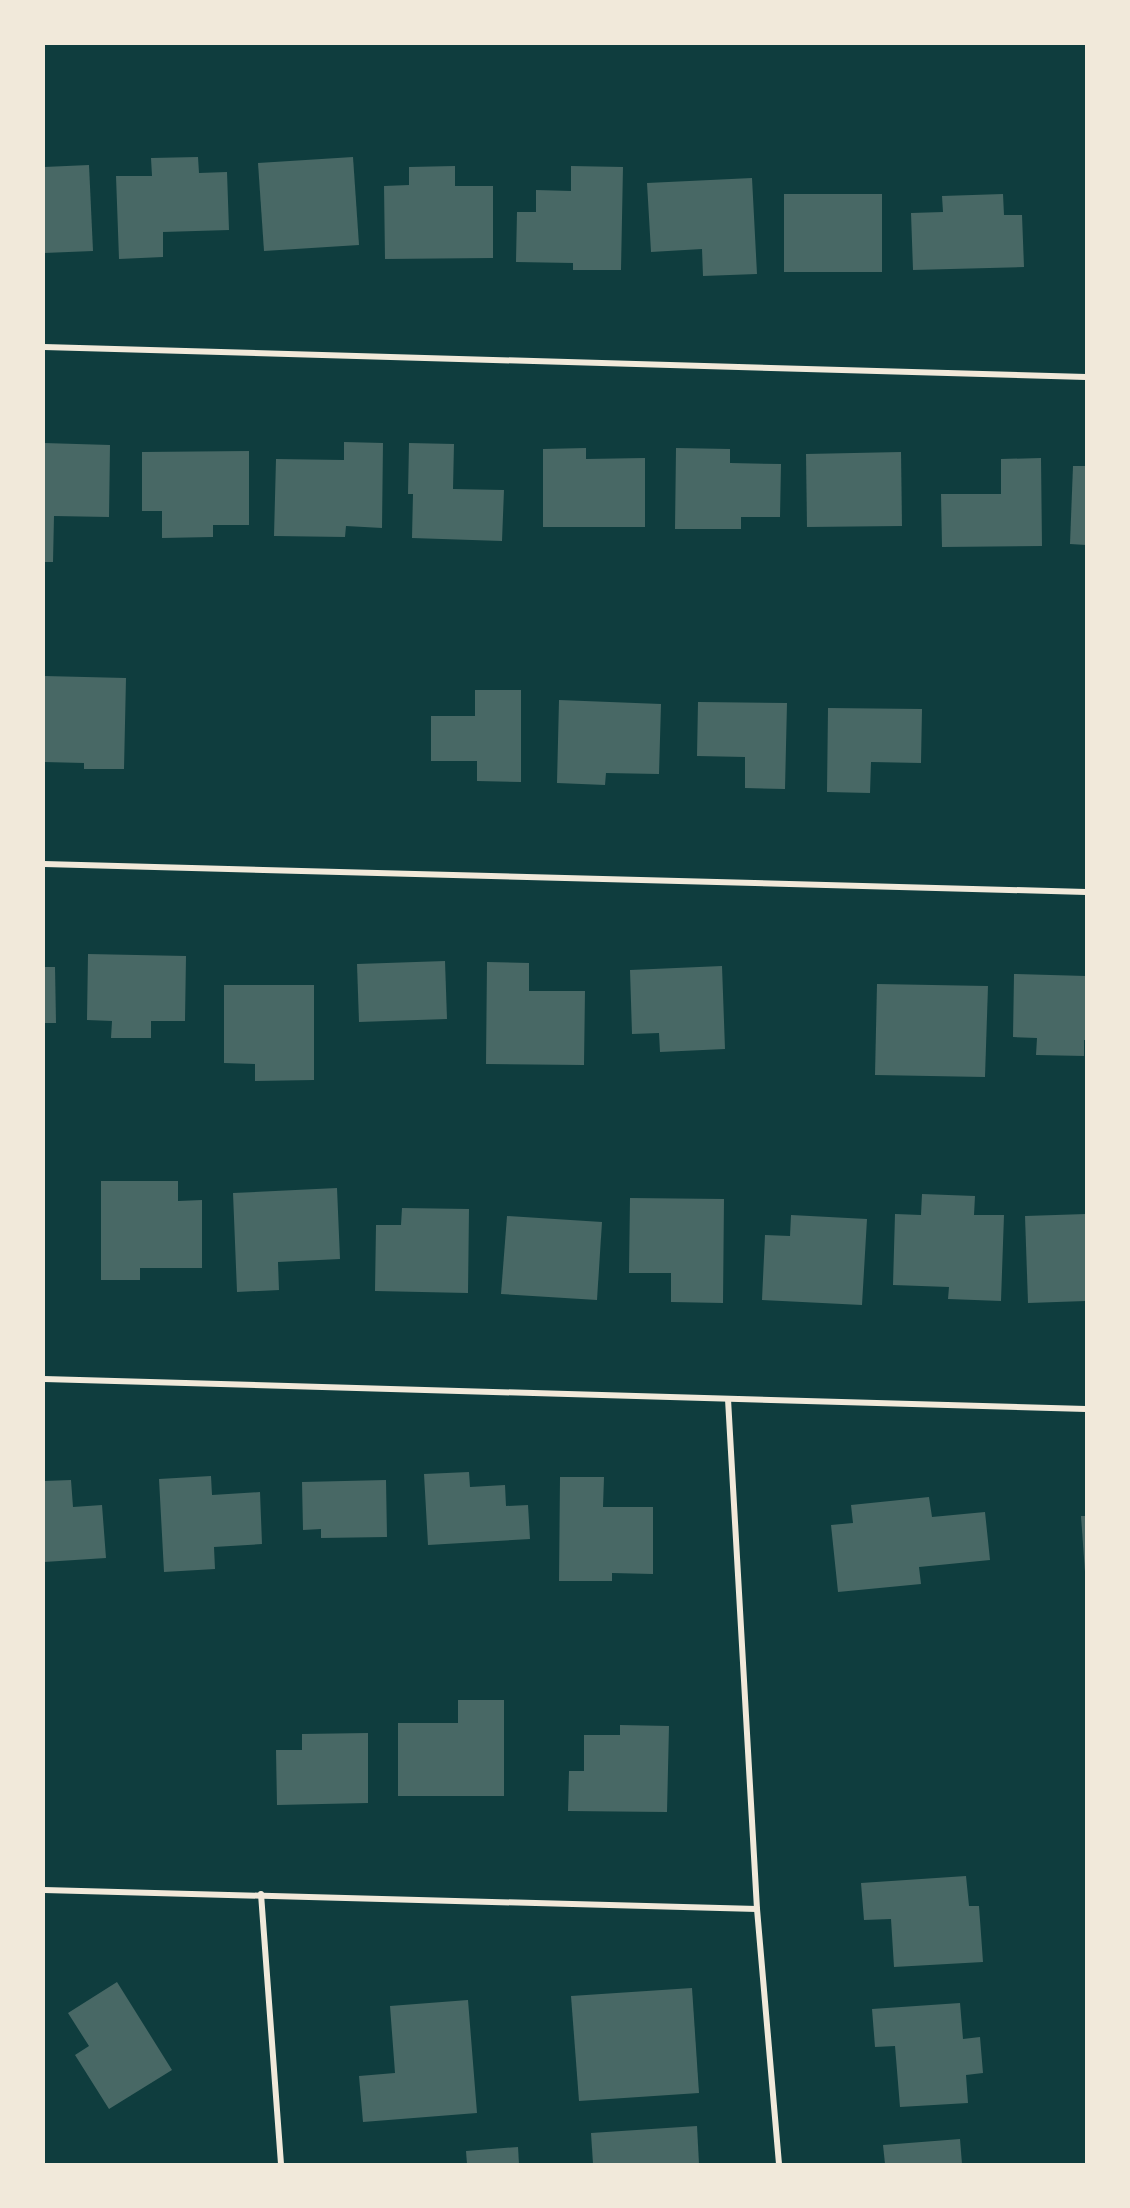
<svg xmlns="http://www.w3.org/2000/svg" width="1130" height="2208" font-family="'Space Grotesk',sans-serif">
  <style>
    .building { fill: #486865 }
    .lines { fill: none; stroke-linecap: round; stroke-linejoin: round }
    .minor { stroke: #f1e9da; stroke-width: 6 }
  </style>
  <rect width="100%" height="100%" fill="#0f3d3e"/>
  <!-- building -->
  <g class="building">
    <path d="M198 157 199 173 227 172 229 230 163 232V257L119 259 116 176H152L151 158Z"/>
    <path d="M353 157 359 245 264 251 258 163Z"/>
    <path d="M89 165 93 251 44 253V167Z"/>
    <path d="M455 166V186H493V258L385 259 384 186 409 185V167Z"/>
    <path d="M571 166 623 167 621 270H573V263L516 262 517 212H536V190L571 191Z"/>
    <path d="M752 178 757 274 703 276 702 249 651 252 647 183Z"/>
    <rect x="784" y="194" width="98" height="78"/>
    <path d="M1003 194 1004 215H1022L1024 267 913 270 911 213 943 212 942 196Z"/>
    <path d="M344 442 383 443 382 528 346 526 345 537 274 536 276 459 344 460Z"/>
    <path d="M44 443 110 445 109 517 54 516 53 562H44Z"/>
    <path d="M409 443 454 444 453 489 504 490 502 541 412 538 413 494H408Z"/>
    <path d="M586 448V459L645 458V527H543V449Z"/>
    <path d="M676 448 730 449V463L781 464 780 517H741V529H675Z"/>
    <path d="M249 451V525H213V537L162 538V511H142V452Z"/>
    <path d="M901 452 902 526 807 527 806 454Z"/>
    <path d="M1041 458 1042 546 942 547 941 494H1001V459Z"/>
    <path d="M1073 466H1086V545L1070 544Z"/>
    <path d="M44 676 126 678 124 769H84V763L44 762Z"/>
    <path d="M475 690H521V782L477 781V761H431V716H475Z"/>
    <path d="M559 700 661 704 659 774 606 773 605 785 557 783Z"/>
    <path d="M698 702 787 703 785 789 745 788V757L697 756Z"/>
    <path d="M828 708 922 709 921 763 871 762 870 793 827 792Z"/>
    <path d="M88 954 186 956 185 1021H151V1038H111L112 1021 87 1020Z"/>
    <path d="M445 961 447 1019 359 1022 357 964Z"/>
    <path d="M487 962 529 963V991H585L584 1065 486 1064Z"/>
    <path d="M722 966 725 1049 660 1052 659 1033 632 1034 630 970Z"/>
    <path d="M44 967H55L56 1023H44Z"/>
    <path d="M1014 974 1086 976V1040H1084V1056L1036 1055 1037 1038 1013 1037Z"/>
    <path d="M877 984 988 986 985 1077 875 1075Z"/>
    <path d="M224 985H314V1080L255 1081V1064L224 1063Z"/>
    <path d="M101 1181H178V1201L202 1200V1268H140V1280H101Z"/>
    <path d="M337 1188 340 1259 278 1262 279 1290 237 1292 233 1193Z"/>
    <path d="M922 1194 975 1196 974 1215H1004L1001 1301 948 1299 949 1287 893 1285 895 1214 921 1215Z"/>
    <path d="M630 1198 724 1199 723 1303 671 1302V1273H629Z"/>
    <path d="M402 1208 469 1209 468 1293 375 1291 376 1225H401Z"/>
    <path d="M1086 1214V1301L1028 1303 1025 1216Z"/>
    <path d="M791 1215 867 1219 862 1305 762 1300 765 1235 790 1236Z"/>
    <path d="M507 1216 602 1222 597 1300 501 1294Z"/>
    <path d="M469 1472 470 1487 505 1485 506 1506 528 1505 530 1539 428 1545 424 1474Z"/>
    <path d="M211 1476 212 1495 260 1492 262 1544 214 1547 215 1569 164 1572 159 1479Z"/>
    <path d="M560 1477H604L603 1507H653V1574L612 1573V1581H559Z"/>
    <path d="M71 1480 73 1507 102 1505 106 1558 44 1562V1481Z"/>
    <path d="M386 1480 387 1537 321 1538V1529L303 1530 302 1482Z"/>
    <path d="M929 1497 932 1517 985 1512 990 1560 919 1567 921 1584 838 1592 831 1525 853 1523 851 1505Z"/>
    <path d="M1081 1516H1086V1572H1085Z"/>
    <path d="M458 1700H504V1796H398V1723H458Z"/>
    <path d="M620 1725 669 1726 667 1812 568 1811 569 1771H584V1735H620Z"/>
    <path d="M368 1733V1803L277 1805 276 1750H302V1734Z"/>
    <path d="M966 1876 969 1906H979L983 1962 894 1967 891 1919 864 1920 861 1883Z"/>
    <path d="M117 1982 172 2070 109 2109 75 2055 89 2046 68 2013Z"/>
    <path d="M692 1988 699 2093 579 2101 571 1996Z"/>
    <path d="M468 2000 477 2113 363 2122 359 2076 395 2073 390 2006Z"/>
    <path d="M960 2003 963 2039 980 2037 983 2073 966 2075 968 2103 900 2107 895 2046 875 2047 872 2009Z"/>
    <path d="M697 2126 699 2164H593L591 2133Z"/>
    <path d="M960 2139 962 2164H885L883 2145Z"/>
    <path d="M518 2147 519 2164H467L466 2151Z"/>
  </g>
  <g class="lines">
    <!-- minor -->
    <g class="minor">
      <path d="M44 347 1086 377"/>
      <path d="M44 864 1086 892"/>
      <path d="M44 1379 1086 1409"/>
      <path d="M728 1399 757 1909 779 2164"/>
      <path d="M44 1890 757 1909"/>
      <path d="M261 1894 281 2164"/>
    </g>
  </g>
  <!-- border -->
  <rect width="1130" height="2208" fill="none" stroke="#f1e9da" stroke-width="90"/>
</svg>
